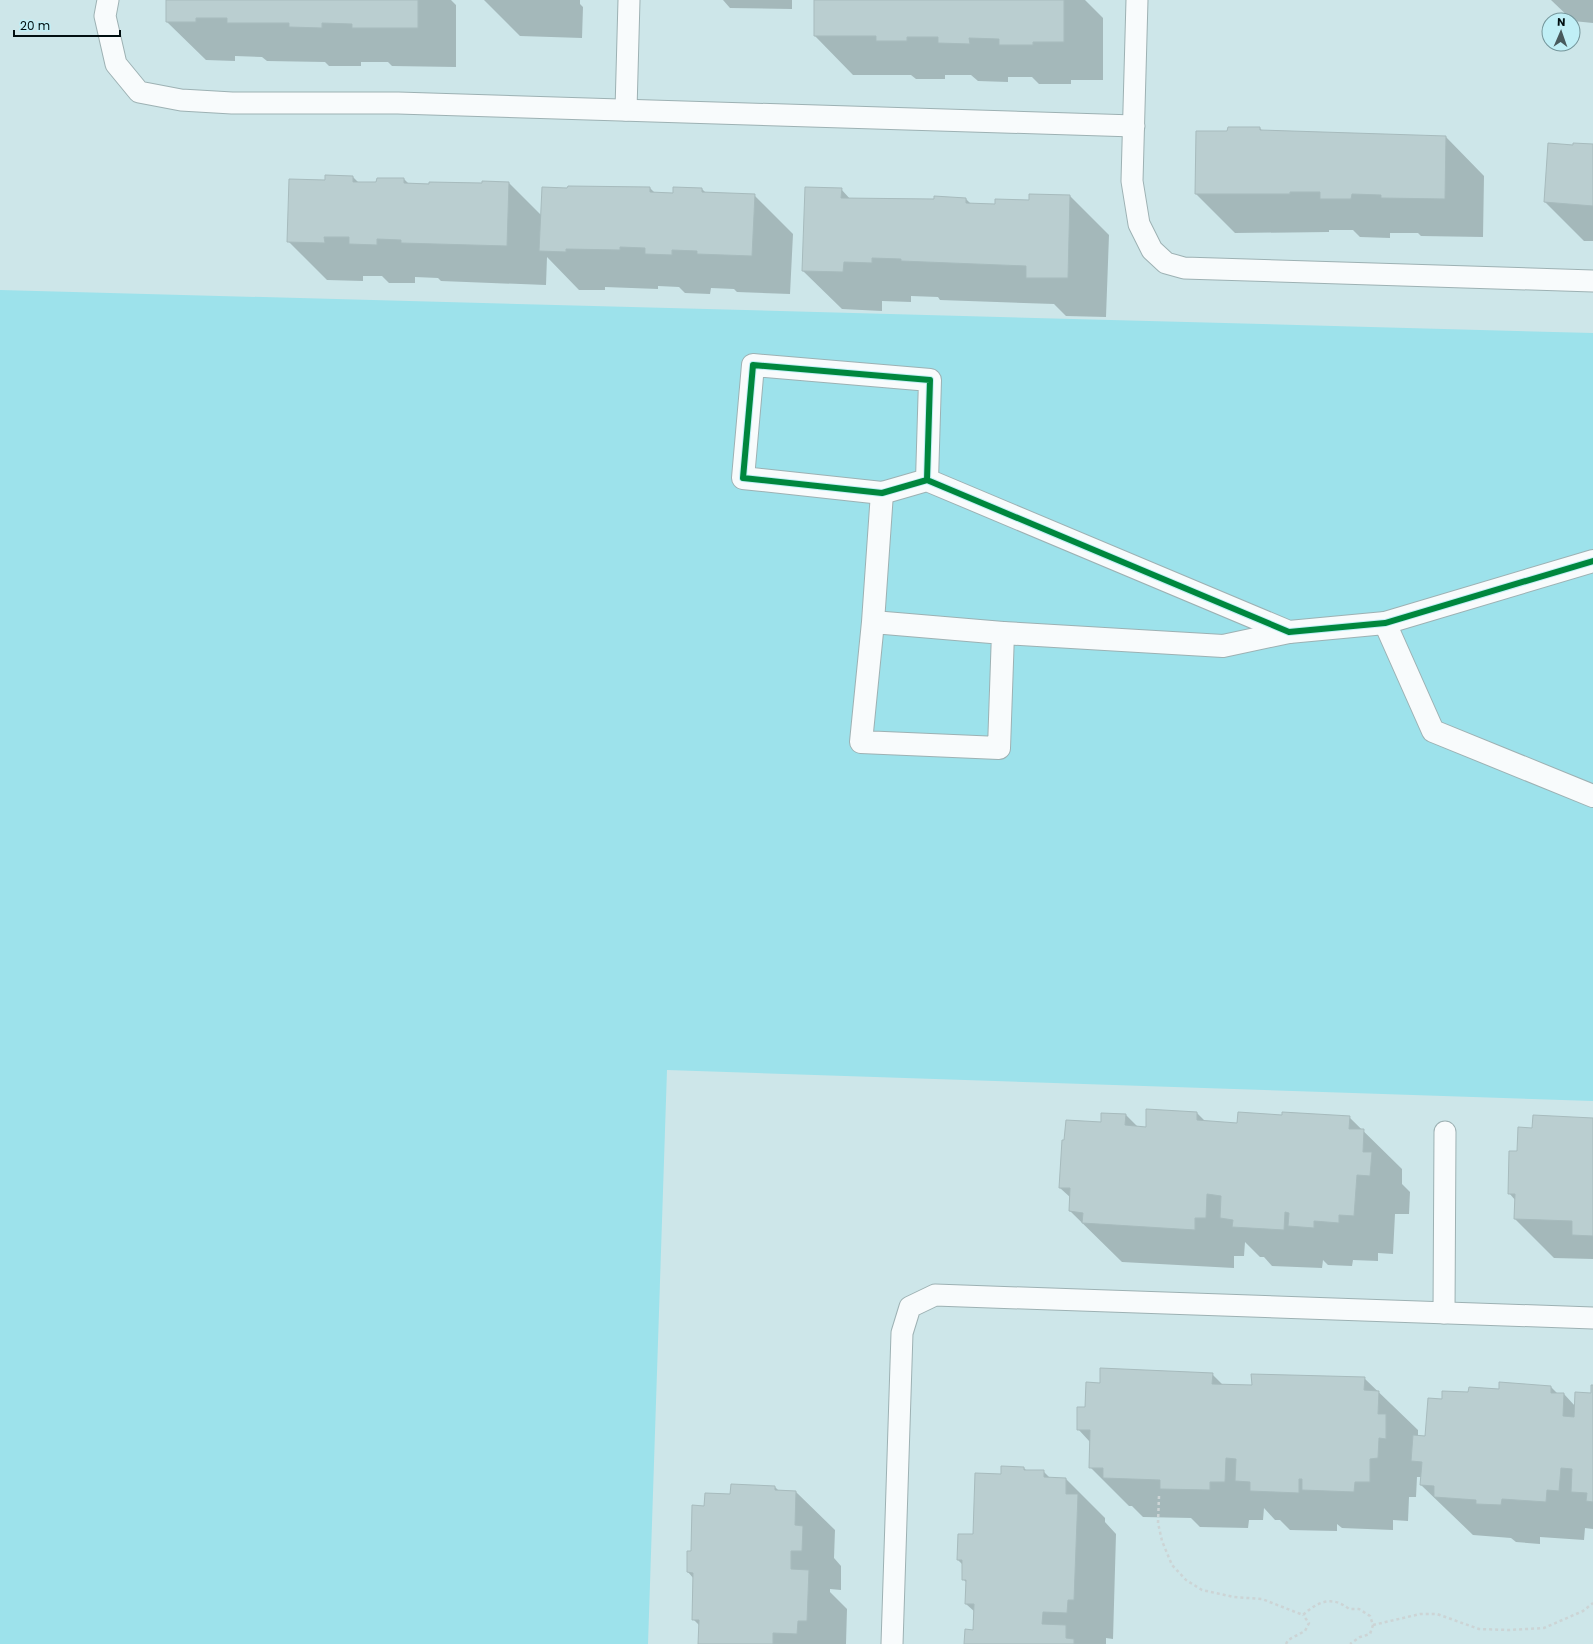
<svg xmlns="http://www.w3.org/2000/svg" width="1593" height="1644" font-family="Poppins,sans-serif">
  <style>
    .green { fill: #9de2eb }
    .shadow { fill: #0003 }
    .building { fill: #baced0; stroke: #a7bbbd }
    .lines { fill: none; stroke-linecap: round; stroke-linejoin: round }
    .lane-casing { stroke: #9db1b3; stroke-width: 23 }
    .street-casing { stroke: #9db1b3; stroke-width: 24 }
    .path { stroke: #ccd4d5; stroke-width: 2.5; stroke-dasharray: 3 3; stroke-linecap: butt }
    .lane { stroke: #f8fbfc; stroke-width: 21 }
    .street { stroke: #f8fbfc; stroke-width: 22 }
    .cycleway-casing { stroke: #c0eff6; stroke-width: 8 }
    .cycleway { stroke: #00873e; stroke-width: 6 }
  </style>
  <rect width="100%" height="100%" fill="#cde6e9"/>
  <!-- green -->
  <path class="green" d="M0 290 1593 333V1101L667 1070 648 1644H0Z"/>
  <!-- shadow -->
  <g class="shadow">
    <path d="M167 0H451L456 5V67L392 66 388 62H361V66H329L325 62 267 61 262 57 235 56V61L206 60 167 22Z"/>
    <path d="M484 0H580V4L583 7 582 38 520 36Z"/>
    <path d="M723 0H792V9L730 8Z"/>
    <path d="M815 0H1085L1103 18V80H1071V84H1039L1032 77H1008V82L978 81 971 75H945V79H916L911 75H853L815 36Z"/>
    <path d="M1551 0H1593V23L1573 21Z"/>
    <path d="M1260 128 1263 132 1446 137 1484 176 1483 237 1421 236 1418 233H1390V238L1360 237 1353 230H1329V232L1235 233 1196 194 1228 132Z"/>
    <path d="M1593 144V241H1584L1545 202 1574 147Z"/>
    <path d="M353 177 359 183H377V179H404L409 184 509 183 542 216 568 189 569 187 650 188 656 194H674L702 189 706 193 754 195 793 234 790 294 737 292 734 289 711 288 710 294 685 293 679 287 658 286V289L605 287V290H579L547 257 546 285 441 281 438 278 415 277V283H389L382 276H363V281L327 280 288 241 327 181Z"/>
    <path d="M841 189 851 200H935L966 199 972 205H996L1070 196 1109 235 1106 317 1066 316 1054 304 940 300 938 297 911 296V302L882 301V311L842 309 803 271Z"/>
    <path d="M1197 1113 1206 1122 1238 1124 1283 1116 1349 1117 1402 1169V1184L1410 1192 1409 1214H1395L1393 1254 1378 1253V1261L1353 1260 1352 1266 1328 1265 1323 1260 1322 1268 1272 1266 1264 1257H1260L1245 1242 1244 1256H1234V1268L1122 1262 1070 1211 1071 1198 1060 1188 1102 1123 1126 1115 1138 1127 1147 1128Z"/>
    <path d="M1593 1119V1259L1554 1258 1515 1219 1516 1201 1509 1193 1518 1152 1533 1130Z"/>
    <path d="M1212 1374 1223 1385 1253 1386 1364 1378 1418 1430V1436L1426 1437 1443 1400 1469 1394 1500 1390 1551 1387 1558 1394H1564L1575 1406 1592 1394 1593 1386V1529L1585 1528 1584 1540 1540 1537V1544L1516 1542 1511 1538 1473 1535 1421 1485 1422 1477H1417L1416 1497H1409L1408 1521 1393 1520V1530L1342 1528 1337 1524V1531L1290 1530 1280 1520H1275L1264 1508 1263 1520H1249L1248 1528 1200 1527 1191 1518 1143 1517 1132 1506H1129L1090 1467V1442L1078 1429 1086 1408 1101 1384Z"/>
    <path d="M1024 1468 1027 1471H1043L1051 1479H1066L1105 1518V1522L1116 1534 1113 1639 1106 1638V1644H965L974 1631 975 1612 966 1604 967 1583 963 1579V1565L958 1560 974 1535 1002 1475Z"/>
    <path d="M775 1487 779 1491 796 1492 835 1530 834 1558 841 1566V1590L830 1589V1592L847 1609 846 1644H699L700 1626 693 1619 694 1579 688 1572 692 1552 705 1507 731 1495Z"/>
  </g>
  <!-- building -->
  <g class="building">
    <path d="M166 0H418V28H352V24L322 23V28L289 27V23H227V18H196V22H166Z"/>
    <path d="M814 0H1064V42H1033V45H999V39L969 38 970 44 938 43V37H907V41H876V36H814Z"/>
    <path d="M1228 127H1260V130L1446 136 1445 199 1381 198V195L1352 194 1351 199H1320V192H1290V194H1195L1196 131H1227Z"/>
    <path d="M1548 143 1573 145V143L1593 144V206L1544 202Z"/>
    <path d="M325 175 353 176V182H376L377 178H404V183L429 184V182L482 183V181L509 182 507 246 401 243V240L377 239V245L349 244V237H324L325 243 287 242 289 179 325 180Z"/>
    <path d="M568 186 650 187V192L673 193V187L702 188V192L755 194 752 256 697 254V251L672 250V255L645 254V248L620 247V250L566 249V252L539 251 542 187 567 188Z"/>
    <path d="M805 187 842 188 841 198 934 199V196L966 198V203L995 204V199L1029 200V194L1070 195 1068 278H1026V266L901 261V259L872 258V263L844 262 843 272 802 271Z"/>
    <path d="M1146 1109 1197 1112V1120L1237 1123 1238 1112 1282 1115V1112L1350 1116 1349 1129H1364L1363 1152H1372L1370 1176 1357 1175 1354 1216 1339 1215V1223L1314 1221V1228L1288 1226 1289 1213 1285 1212 1284 1230 1232 1227 1233 1220 1220 1218 1221 1196 1207 1194 1206 1218H1195V1230L1082 1223 1083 1213 1069 1211 1070 1188H1059L1062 1140H1064L1066 1120 1101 1122V1113L1126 1114 1125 1125 1146 1127Z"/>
    <path d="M1533 1115 1593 1118V1236L1572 1235V1221L1514 1219 1515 1194H1508L1509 1151H1517L1518 1127 1532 1128Z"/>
    <path d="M1100 1368 1213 1373 1212 1384 1252 1385 1251 1374 1365 1377 1364 1390 1379 1391 1378 1414H1386V1439L1379 1438 1378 1458 1370 1459V1482H1355L1354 1492 1302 1490V1479H1299V1493L1250 1491V1482L1235 1481 1236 1459 1226 1458 1225 1482H1210V1490L1160 1489V1480L1103 1478V1468H1089L1090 1430H1077V1407H1085L1086 1382 1100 1383Z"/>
    <path d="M1499 1382 1551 1386V1393H1564L1563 1416 1574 1417 1575 1392 1591 1393V1385H1593V1502L1586 1501 1587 1493 1571 1492 1572 1469 1561 1468 1559 1491 1547 1490 1546 1502 1502 1499 1501 1505 1476 1504V1500L1434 1497V1486L1420 1485 1422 1462 1411 1461 1413 1435 1425 1436 1428 1398 1442 1399V1391L1468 1392 1469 1387 1499 1389Z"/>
    <path d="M1001 1466 1024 1467V1470H1044V1477L1066 1478V1494H1078L1074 1600H1068L1067 1613 1043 1612 1042 1624 1066 1625V1638L1074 1639V1644H964L965 1629 973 1630 974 1604H965L966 1580H962V1560H957L958 1534H973L975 1473 1001 1474Z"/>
    <path d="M731 1484 775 1486V1490L796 1491 795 1525 803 1526 802 1551H791V1569L809 1570 807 1621H798L797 1634 773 1633V1644H698L699 1620H692L693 1573 687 1572V1551H691L692 1505 704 1506 705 1493 730 1494Z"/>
  </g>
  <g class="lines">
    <!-- lane casing -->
    <g class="lane-casing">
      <g id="lane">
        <path d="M108 0 105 16 116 64 139 92 181 100 232 103H398L1134 126"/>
        <path d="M1137 0 1132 181 1139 224 1152 250 1166 263 1184 268 1593 281"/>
        <path d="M626 110 629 0"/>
        <path d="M1444 1313 1445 1132"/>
        <path d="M892 1644 902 1333 910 1307 935 1295 1593 1318"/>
      </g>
    </g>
    <!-- street casing -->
    <g class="street-casing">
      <g id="street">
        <path d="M927 480 930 380 753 365 743 478 882 493 927 480 1289 632 1385 623 1593 561"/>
        <path d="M873 622 1003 633 999 748 861 742 873 622 882 493"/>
        <path d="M1385 623 1433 731 1593 796"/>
        <path d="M1003 633 1223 646 1289 632"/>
      </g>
    </g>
    <!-- path -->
    <g class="path">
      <path d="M1159 1496 1158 1523 1162 1541 1172 1565 1186 1580 1202 1590 1234 1597 1262 1599 1303 1615C1317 1602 1332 1595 1349 1609H1359L1370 1616 1373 1625 1370 1634 1360 1637 1350 1644"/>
      <path d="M1373 1625 1420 1614H1437L1479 1629 1508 1630 1544 1628 1583 1611 1593 1603"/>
      <path d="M1286 1644 1288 1640 1305 1631 1309 1623 1303 1615"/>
    </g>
    <!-- lane -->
    <use href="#lane" class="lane"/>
    <!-- street -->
    <use href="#street" class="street"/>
    <!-- cycleway casing -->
    <g class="cycleway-casing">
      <path id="cycleway" d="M927 480 930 380 753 365 743 478 882 493 927 480 1289 632 1385 623 1593 561"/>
    </g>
    <!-- cycleway -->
    <use href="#cycleway" class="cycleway"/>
  </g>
  <!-- north arrow -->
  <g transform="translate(1561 32) rotate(2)"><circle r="19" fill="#c0eff6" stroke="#74959a"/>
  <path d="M0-3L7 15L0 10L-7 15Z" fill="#485a5d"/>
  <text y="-6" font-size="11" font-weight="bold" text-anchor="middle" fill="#010f11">N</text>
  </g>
  <!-- scale -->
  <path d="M14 30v6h106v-6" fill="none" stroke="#010f11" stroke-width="2"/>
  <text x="20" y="30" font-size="12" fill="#010f11" stroke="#c0eff6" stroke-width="3" paint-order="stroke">20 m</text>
</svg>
